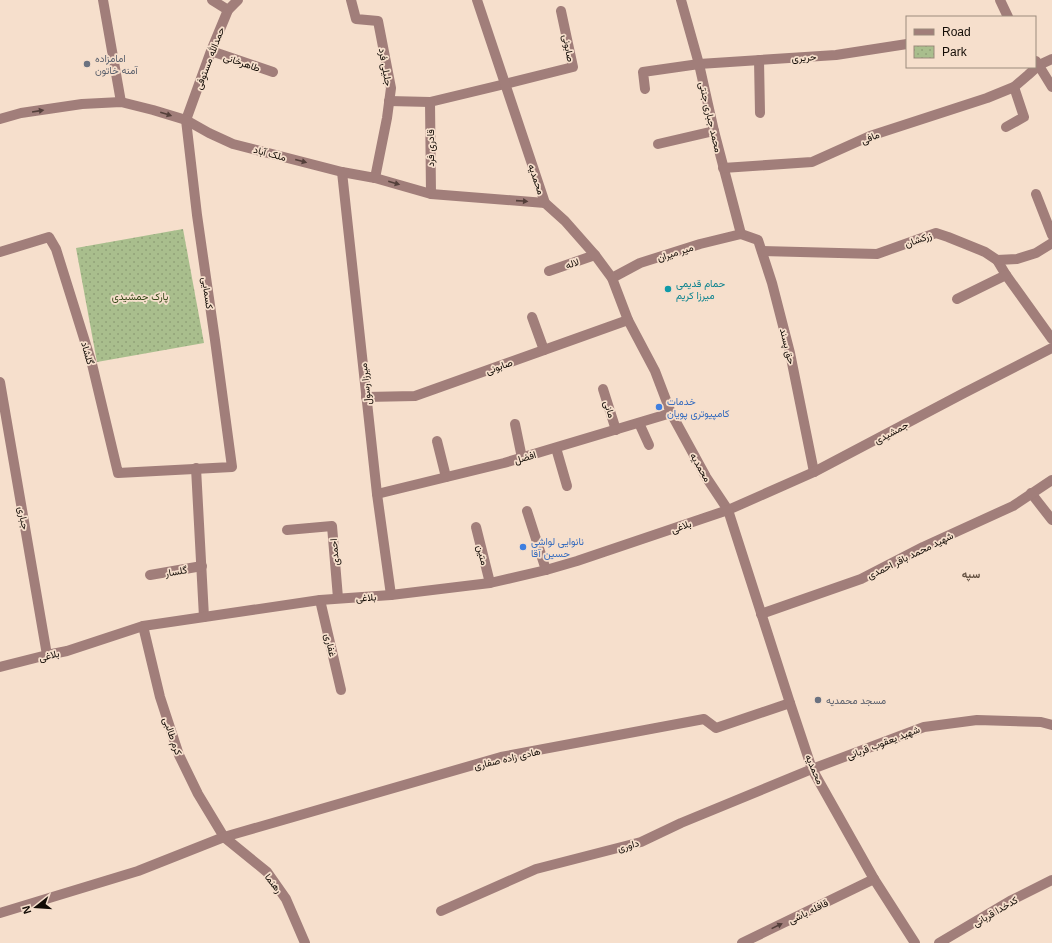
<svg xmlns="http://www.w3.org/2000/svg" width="1052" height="943" font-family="Arial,Vazirmatn,sans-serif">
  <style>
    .park { fill: url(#park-dots) }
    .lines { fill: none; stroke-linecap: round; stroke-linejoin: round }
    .minor { stroke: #a17e7a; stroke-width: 10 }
    .tertiary { stroke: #a17e7a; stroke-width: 10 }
    .oneway { fill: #533f3a }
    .worship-dot { fill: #6b7280; stroke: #f6dfcc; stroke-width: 1.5 }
    .culture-dot { fill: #0f9aa8; stroke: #f6dfcc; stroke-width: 1.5 }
    .shop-dot { fill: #3f7fe0; stroke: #f6dfcc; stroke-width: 1.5 }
    .labels { text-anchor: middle; stroke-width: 3.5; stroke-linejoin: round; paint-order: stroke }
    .street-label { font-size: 10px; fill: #130c06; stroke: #f6dfcc }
    .worship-label { font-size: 10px; fill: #5b616d; stroke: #f6dfcc; text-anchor: start }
    .culture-label { font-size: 10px; fill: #0d838f; stroke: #f6dfcc; text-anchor: start }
    .park-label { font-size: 10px; fill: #364817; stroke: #f6dfcc }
    .shop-label { font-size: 10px; fill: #366cbe; stroke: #f6dfcc; text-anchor: start }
    .neighbourhood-label { font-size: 11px; font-weight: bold; fill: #635040; stroke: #f6dfcc }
  </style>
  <defs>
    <pattern id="park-dots" width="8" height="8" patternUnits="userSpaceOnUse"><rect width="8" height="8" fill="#a9be8d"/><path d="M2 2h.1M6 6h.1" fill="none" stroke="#91a278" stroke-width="1.8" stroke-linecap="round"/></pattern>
  </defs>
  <rect width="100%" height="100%" fill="#f6dfcc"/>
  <!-- park -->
  <path class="park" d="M183 229 204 343 97 362 76 248Z"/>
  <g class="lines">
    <!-- minor -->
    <g class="minor">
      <path d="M103 0 121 102"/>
      <path d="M212 0 228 10"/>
      <path d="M351 0 356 19 378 21 391 88 387 118 375 178"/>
      <path d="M681 0 699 64 714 131 741 234"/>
      <path d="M1000 0 1008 17"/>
      <path d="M211 51 273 72"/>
      <path d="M759 60 760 113"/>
      <path d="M1036 61 1052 87"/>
      <path d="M645 89 643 72 699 64 836 55 907 44"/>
      <path d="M389 101 430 102 505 84 573 67 561 11"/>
      <path d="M430 102 431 194"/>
      <path d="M1006 127 1024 117 1014 87"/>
      <path d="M658 144 714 131"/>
      <path d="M723 168 812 162 870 136 987 98 1014 87 1028 75 1039 65 1052 59"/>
      <path d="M1036 194 1052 235"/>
      <path d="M741 234 758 240 772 283 790 353 814 472"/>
      <path d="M762 251 877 254 936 233 948 237 985 252 997 260 1006 275 1052 339"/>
      <path d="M0 252 49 237 56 249 92 364 118 473 232 467 215 340 197 215 186 120 211 51 228 10 238 0"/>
      <path d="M997 260 1017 259 1036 253 1052 243"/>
      <path d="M549 271 595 255"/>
      <path d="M612 278 640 263 700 244 741 234"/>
      <path d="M957 299 1006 275"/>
      <path d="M532 317 544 350"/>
      <path d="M0 382 47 655"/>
      <path d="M603 389 616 430"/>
      <path d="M366 397 415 396 628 320"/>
      <path d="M639 423 649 445"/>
      <path d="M515 424 522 458"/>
      <path d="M437 441 446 477"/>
      <path d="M556 448 567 486"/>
      <path d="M196 468 204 617"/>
      <path d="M1031 493 1052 520"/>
      <path d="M377 494 504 463 671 413"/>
      <path d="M728 510 814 472 964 393 1052 348"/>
      <path d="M527 511 546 570"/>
      <path d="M476 527 490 583"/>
      <path d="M287 530 332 526 338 598"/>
      <path d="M150 575 202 566"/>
      <path d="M391 595 377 494 342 172 375 178 431 194 545 203"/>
      <path d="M320 600 341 690"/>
      <path d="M761 614 861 579 923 547 1013 506 1052 480"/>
      <path d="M143 626 160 697 179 755 198 794 224 837 267 872 286 899 305 943"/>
      <path d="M441 911 536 869 641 842 681 823 812 769 924 727 977 720 1041 722 1052 725"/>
      <path d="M0 913 138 871 224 837 501 757 704 719 716 728 790 703"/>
      <path d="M742 943 874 879"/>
      <path d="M939 943 1010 901 1052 880"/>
    </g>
    <!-- tertiary -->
    <g class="tertiary">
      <path d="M477 0 545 203 565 221 595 255 612 278 628 320 655 371 671 413 706 477 728 510 790 703 812 769 874 879 915 943"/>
      <path d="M0 119 21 113 82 104 121 102 153 110 186 120 209 133 233 144 342 172"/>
      <path d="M0 667 47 655 67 651 143 626 320 600 391 595 490 583 546 570 577 561 728 510"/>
    </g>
  </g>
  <!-- one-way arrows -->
  <defs><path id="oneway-solid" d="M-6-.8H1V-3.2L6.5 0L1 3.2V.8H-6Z"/></defs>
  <g class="oneway">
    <use href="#oneway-solid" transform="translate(38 111) rotate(-9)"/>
    <use href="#oneway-solid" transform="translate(166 114) rotate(17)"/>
    <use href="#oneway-solid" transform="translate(301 161) rotate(15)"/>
    <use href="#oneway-solid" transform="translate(394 183) rotate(16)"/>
    <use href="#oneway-solid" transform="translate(522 201) rotate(4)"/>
    <use href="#oneway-solid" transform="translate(777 926) rotate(-26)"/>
  </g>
  <!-- markers -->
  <g class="worship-dot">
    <circle cx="87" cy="64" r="4"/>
    <circle cx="818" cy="700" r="4"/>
  </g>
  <circle class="culture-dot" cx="668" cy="289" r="4"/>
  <g class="shop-dot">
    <circle cx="659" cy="407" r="4"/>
    <circle cx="523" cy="547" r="4"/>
  </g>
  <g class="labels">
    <!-- street labels -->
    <g class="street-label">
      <text transform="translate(569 48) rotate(79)" y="4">صابونی</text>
      <text transform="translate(804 57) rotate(-4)" y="4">حریری</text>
      <text transform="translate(209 58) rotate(-69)" y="4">حمدالله مستوفی</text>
      <text transform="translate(242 62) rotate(19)" y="4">طاهرخانی</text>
      <text transform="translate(386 67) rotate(80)" y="4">جلیلی فرد</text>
      <text transform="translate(711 117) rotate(77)" y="4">محمد جباری جنتی</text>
      <text transform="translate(870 137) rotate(-22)" y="4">مافی</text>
      <text transform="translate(430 148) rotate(-90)" y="4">قادری فرد</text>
      <text transform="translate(270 153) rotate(15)" y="4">ملک آباد</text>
      <text transform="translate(537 179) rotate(71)" y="4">محمدیه</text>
      <text transform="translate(918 239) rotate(-20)" y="4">زرکشان</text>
      <text transform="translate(675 252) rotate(-18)" y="4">میر میران</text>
      <text transform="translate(572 263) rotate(-19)" y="4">لاله</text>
      <text transform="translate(208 293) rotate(82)" y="4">کسمایی</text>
      <text transform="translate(788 346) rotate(76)" y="4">حق پسند</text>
      <text transform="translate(88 353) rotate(74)" y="4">گلشاد</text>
      <text transform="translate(499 366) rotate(-20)" y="4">صابونی</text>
      <text transform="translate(365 384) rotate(-96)" y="4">میرزا رسول</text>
      <text transform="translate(610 409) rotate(72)" y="4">مانی</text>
      <text transform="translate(891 432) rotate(-28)" y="4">جمشیدی</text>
      <text transform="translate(525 457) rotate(-17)" y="4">افضل</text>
      <text transform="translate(701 467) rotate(60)" y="4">محمدیه</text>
      <text transform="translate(24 518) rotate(80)" y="4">جباری</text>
      <text transform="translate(681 526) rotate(-19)" y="4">بلاغی</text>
      <text transform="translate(334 552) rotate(-95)" y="4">احمدی</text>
      <text transform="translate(483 555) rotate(77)" y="4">متین</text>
      <text transform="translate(910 555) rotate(-26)" y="4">شهید محمد باقر احمدی</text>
      <text transform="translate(176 571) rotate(-10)" y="4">گلسار</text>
      <text transform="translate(366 597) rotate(-3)" y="4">بلاغی</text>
      <text transform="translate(331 645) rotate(77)" y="4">غفاری</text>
      <text transform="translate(49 655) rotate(-13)" y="4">بلاغی</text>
      <text transform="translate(173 736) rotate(71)" y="4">کرم طالبی</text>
      <text transform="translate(883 742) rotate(-21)" y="4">شهید یعقوب قربانی</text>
      <text transform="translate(507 758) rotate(-13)" y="4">هادی زاده صفاری</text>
      <text transform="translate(815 769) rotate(66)" y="4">محمدیه</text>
      <text transform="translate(628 845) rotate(-15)" y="4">داوری</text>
      <text transform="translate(274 883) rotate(52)" y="4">رهنما</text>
      <text transform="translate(808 911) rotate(-26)" y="4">قافله باشی</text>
      <text transform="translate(995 911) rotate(-30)" y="4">کدخدا قربانی</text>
    </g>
    <!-- worship labels -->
    <g class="worship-label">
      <text x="95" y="62">امامزاده<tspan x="95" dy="12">آمنه خاتون</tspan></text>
      <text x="826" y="704">مسجد محمدیه</text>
    </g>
    <!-- culture labels -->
    <g class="culture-label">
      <text x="676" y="287">حمام قدیمی<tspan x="676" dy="12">میرزا کریم</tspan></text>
    </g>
    <!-- park labels -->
    <g class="park-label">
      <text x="140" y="300">پارک جمشیدی</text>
    </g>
    <!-- shop labels -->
    <g class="shop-label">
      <text x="667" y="405">خدمات<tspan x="667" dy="12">کامپیوتری پویان</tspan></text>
      <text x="531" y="545">نانوایی لواشی<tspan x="531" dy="12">حسین آقا</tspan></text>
    </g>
    <!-- neighbourhood labels -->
    <g class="neighbourhood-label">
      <text x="971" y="578">سپه</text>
    </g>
  </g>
  <!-- legend -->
  <rect x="906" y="16" width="130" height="52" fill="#f6dfcc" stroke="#9b8b7d"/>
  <rect x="914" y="29" width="20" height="6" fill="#a17e7a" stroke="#9b8b7d"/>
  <text x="942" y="36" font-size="12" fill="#130c06">Road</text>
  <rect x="914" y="46" width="20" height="12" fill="url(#park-dots)" stroke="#9b8b7d"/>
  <text x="942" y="56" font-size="12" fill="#130c06">Park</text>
  <!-- north arrow -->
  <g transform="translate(36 907) rotate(253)" stroke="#f6dfcc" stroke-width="3" paint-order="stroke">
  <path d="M0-3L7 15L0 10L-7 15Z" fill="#130c06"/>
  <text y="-6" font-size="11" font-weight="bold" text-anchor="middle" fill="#130c06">N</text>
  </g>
</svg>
